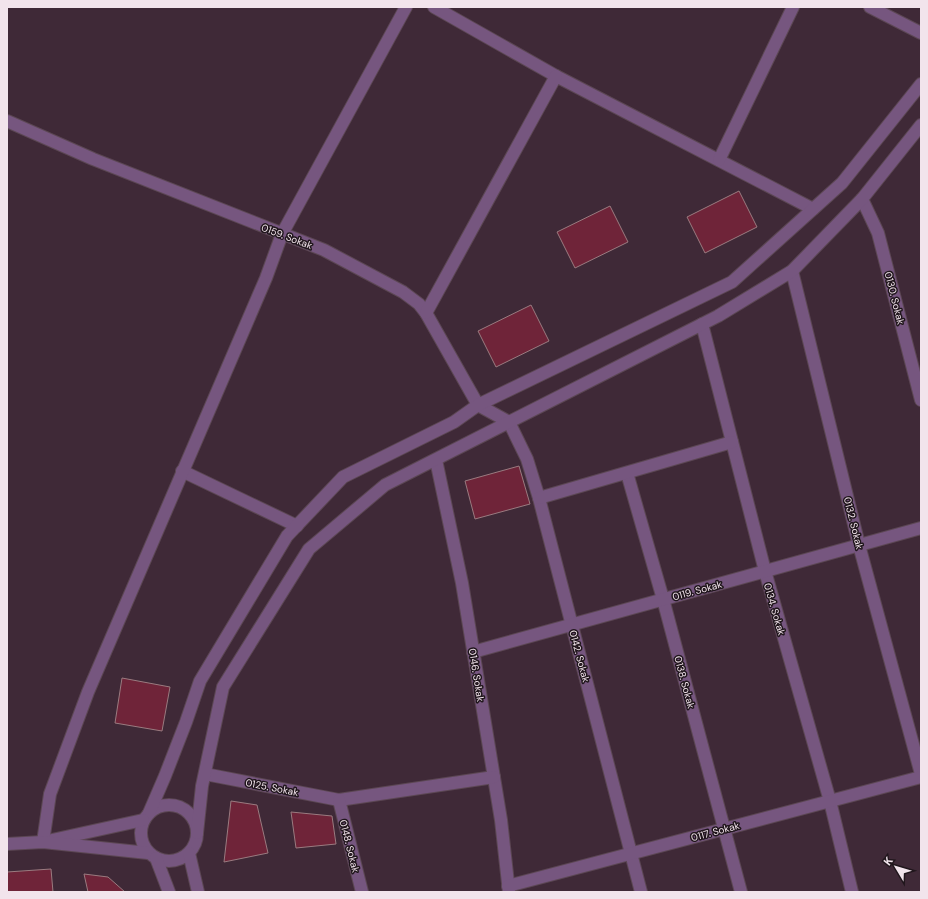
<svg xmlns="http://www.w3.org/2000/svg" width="928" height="899" font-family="'DM Sans',sans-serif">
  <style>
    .building { fill: #6f2439; stroke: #9a7b80 }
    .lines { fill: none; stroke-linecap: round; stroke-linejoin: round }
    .minor-casing { stroke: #5c4754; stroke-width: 14 }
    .minor { stroke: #76567f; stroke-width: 12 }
    .labels { text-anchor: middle; stroke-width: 3; stroke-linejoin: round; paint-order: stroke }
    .street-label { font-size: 10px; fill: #f2e4ec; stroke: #20161c }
  </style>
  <rect width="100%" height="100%" fill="#3f2937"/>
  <!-- building -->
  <g class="building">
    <path d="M739 191 757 227 705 253 687 217Z"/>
    <path d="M610 206 628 242 575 268 557 232Z"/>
    <path d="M531 305 549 341 496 367 478 331Z"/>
    <path d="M519 466 530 504 475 519 465 481Z"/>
    <path d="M122 678 170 687 162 731 115 723Z"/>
    <path d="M231 801 257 805 268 853 224 862Z"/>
    <path d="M291 812 332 816 336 844 296 848Z"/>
    <path d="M51 869 53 892H7V872Z"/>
    <path d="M84 874 108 877 125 892H88Z"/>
  </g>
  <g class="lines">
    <!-- minor casing -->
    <g class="minor-casing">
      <g id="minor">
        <path d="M434 7 556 76 813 209"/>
        <path d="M870 7 921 33"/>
        <path d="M7 121 93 159 324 250 403 292 419 304 426 313 478 405 509 422 527 459 539 498 641 892"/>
        <path d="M719 160 793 7"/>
        <path d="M862 199 878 233 921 400"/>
        <path d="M792 271 859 545 921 774"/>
        <path d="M426 313 556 76"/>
        <path d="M702 324 765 571 830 801 852 892"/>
        <path d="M436 460 462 583 501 820 509 892"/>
        <path d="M182 471 297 526"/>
        <path d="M627 473 663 599 741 892"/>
        <path d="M539 498 732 442"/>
        <path d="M473 652 921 528"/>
        <path d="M205 774 339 800 494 777"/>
        <path d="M339 800 362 892"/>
        <circle cx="169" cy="833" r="28"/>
        <path d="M149 813 165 776 186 722 200 681 287 536 343 477 454 422 478 405 732 282 842 183 921 84"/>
        <path d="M197 833 202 786 223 687 309 549 385 485 718 316 792 271 862 199 921 125"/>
        <path d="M52 840 143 820"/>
        <path d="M43 842 50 794 88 692 266 278 282 234 406 7"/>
        <path d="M7 844 43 842 148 853"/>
        <path d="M189 853 198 892"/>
        <path d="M156 858 169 892"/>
        <path d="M508 886 921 777"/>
      </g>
    </g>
    <!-- minor -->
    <use href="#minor" class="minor"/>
  </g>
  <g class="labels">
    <!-- street labels -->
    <g class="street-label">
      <text transform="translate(287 236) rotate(21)" y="4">0159. Sokak</text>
      <text transform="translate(895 298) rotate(76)" y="4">0130. Sokak</text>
      <text transform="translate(854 523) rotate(76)" y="4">0132. Sokak</text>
      <text transform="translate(697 590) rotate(-15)" y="4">0119. Sokak</text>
      <text transform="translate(775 609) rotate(74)" y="4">0134. Sokak</text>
      <text transform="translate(580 656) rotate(75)" y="4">0142. Sokak</text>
      <text transform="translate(477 675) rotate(81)" y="4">0146. Sokak</text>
      <text transform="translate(685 682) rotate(75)" y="4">0138. Sokak</text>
      <text transform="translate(272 787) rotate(11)" y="4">0125. Sokak</text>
      <text transform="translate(715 831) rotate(-15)" y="4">0117. Sokak</text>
      <text transform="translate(350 846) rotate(76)" y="4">0148. Sokak</text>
    </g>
  </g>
  <!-- border -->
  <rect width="928" height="899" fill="none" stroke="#f2e4ec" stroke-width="16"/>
  <!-- north arrow -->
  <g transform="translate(896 867) rotate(308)" stroke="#20161c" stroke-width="3" paint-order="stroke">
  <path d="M0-3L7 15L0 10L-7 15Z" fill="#f2e4ec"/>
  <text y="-6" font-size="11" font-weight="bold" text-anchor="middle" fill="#f2e4ec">K</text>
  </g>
</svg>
